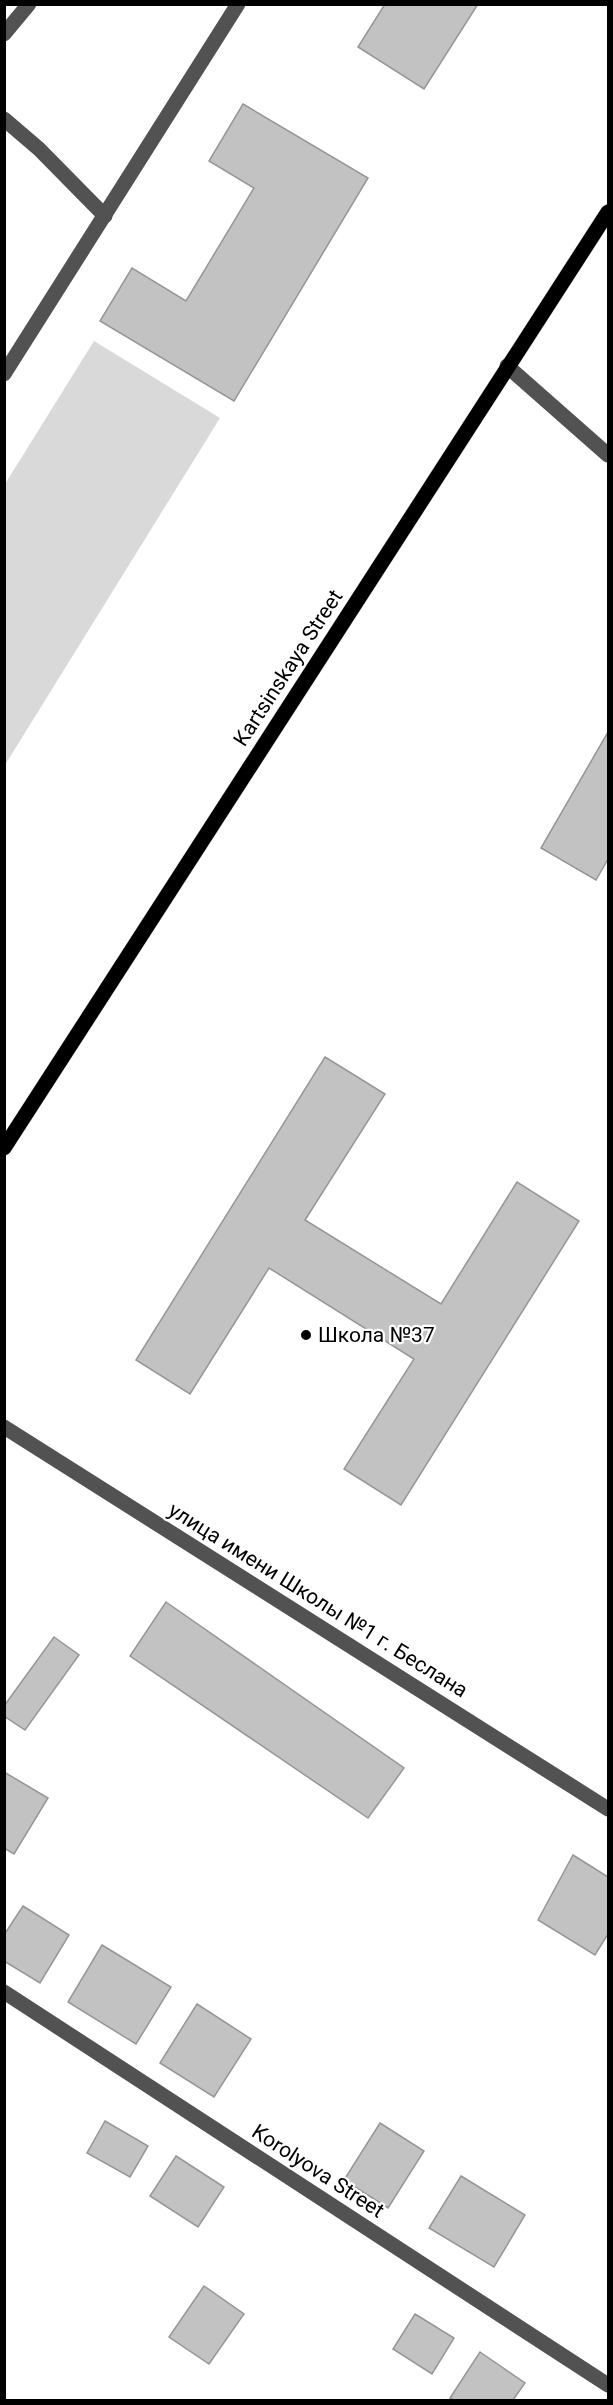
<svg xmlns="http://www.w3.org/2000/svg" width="613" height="2405" font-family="Roboto,sans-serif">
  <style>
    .green { fill: #d9d9d9 }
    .building { fill: #c2c2c2; stroke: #969696; stroke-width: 1.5 }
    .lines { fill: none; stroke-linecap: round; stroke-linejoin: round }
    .major-casing { stroke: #dbdbdb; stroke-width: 16 }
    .minor { stroke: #525252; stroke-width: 15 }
    .major { stroke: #000; stroke-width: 15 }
    .poi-dot { fill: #000; stroke: #fff; stroke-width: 2 }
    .labels { text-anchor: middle; stroke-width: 4.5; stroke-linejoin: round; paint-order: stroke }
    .street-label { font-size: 21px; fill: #000; stroke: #fff }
    .poi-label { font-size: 21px; fill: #000; stroke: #fff; text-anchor: start }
  </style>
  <rect width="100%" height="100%" fill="#fff"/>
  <!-- green -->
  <path class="green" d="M94 341 220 418 5 765V484Z"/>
  <!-- building -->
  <g class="building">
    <path d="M385 4H478L424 89 358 47Z"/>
    <path d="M243 104 368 178 234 401 100 321 132 268 186 301 254 188 209 161Z"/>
    <path d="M608 732V859L596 880 541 848Z"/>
    <path d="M325 1057 385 1094 305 1220 441 1304 517 1182 579 1221 401 1505 344 1469 414 1359 269 1268 190 1394 136 1360Z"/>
    <path d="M166 1602 404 1768 368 1818 130 1656Z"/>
    <path d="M54 1637 79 1655 25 1730 4 1716V1706Z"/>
    <path d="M4 1772 48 1798 14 1854 4 1848Z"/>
    <path d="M573 1855 608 1877V1934L595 1955 538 1920Z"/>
    <path d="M23 1906 69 1935 40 1983 4 1961V1935Z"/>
    <path d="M102 1945 171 1987 136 2044 68 2002Z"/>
    <path d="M197 2004 251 2039 214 2097 160 2063Z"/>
    <path d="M105 2121 148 2146 130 2177 87 2153Z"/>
    <path d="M380 2123 424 2151 388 2208 344 2180Z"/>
    <path d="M176 2156 224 2187 198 2227 150 2196Z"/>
    <path d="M461 2176 525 2215 494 2267 429 2228Z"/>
    <path d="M204 2286 244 2314 209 2364 169 2337Z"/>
    <path d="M415 2314 454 2338 432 2374 393 2349Z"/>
    <path d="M480 2352 525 2383 513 2400H454L450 2398Z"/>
  </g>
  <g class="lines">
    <!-- major casing -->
    <g class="major-casing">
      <path id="major" d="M4 1148 608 212"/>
    </g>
    <!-- minor -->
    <g class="minor">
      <path d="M4 34 29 4"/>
      <path d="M4 119 39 149 105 216"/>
      <path d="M507 366 608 455"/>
      <path d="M4 374 238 4"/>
      <path d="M4 1427 608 1809"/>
      <path d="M4 1992 608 2385"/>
    </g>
    <!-- major -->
    <use href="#major" class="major"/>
  </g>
  <!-- markers -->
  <circle class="poi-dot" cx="306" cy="1335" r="6"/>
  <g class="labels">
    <!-- street labels -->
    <g class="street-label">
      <text transform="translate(288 668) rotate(-57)" y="7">Kartsinskaya Street</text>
      <text transform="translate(318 1600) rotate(32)" y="7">улица имени Школы №1 г. Беслана</text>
      <text transform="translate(318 2171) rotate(33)" y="7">Korolyova Street</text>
    </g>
    <!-- poi labels -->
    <g class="poi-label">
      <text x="318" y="1342">Школа №37</text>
    </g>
  </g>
  <!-- border -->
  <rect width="613" height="2405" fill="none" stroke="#000000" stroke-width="12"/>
</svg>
